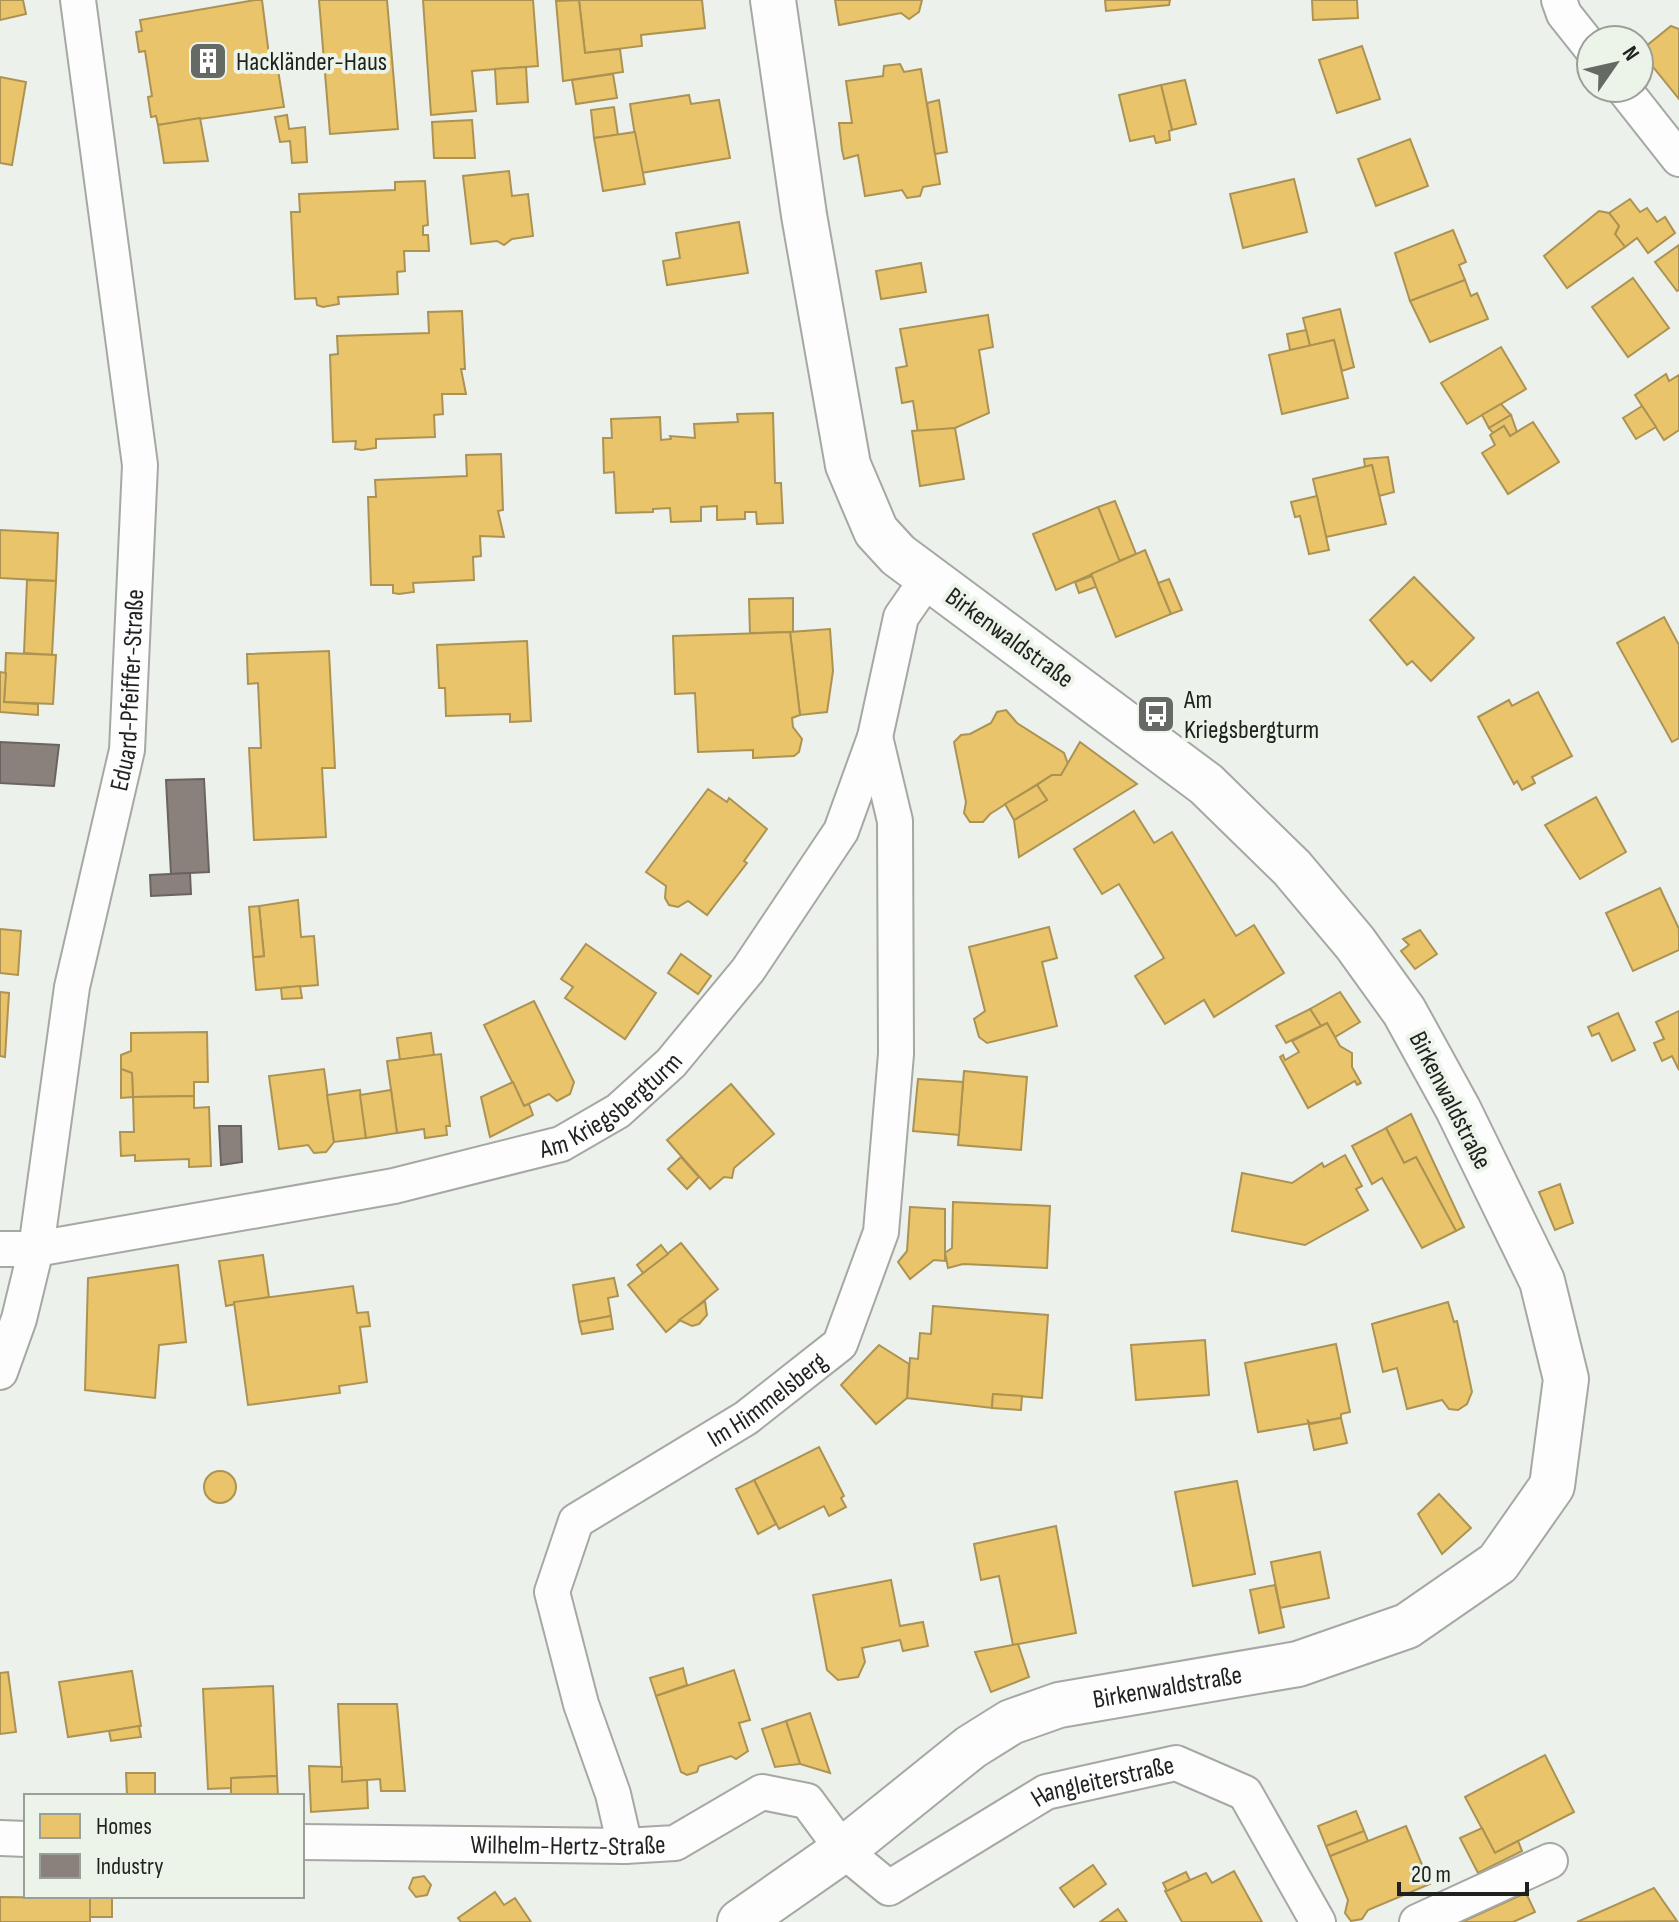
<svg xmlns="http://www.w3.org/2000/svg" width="1679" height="1922" font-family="'Sofia Sans Condensed',sans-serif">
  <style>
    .homes { fill: #e9c46a; stroke: #ac9353; stroke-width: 2 }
    .industry { fill: #8a817c; stroke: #6a6460; stroke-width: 2 }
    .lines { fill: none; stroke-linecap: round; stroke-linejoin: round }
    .minor-casing { stroke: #a6a8a4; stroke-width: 38 }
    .tertiary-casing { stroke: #a6a8a4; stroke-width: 48 }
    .minor { stroke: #fcfdfc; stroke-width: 34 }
    .tertiary { stroke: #fcfdfc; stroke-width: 44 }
    .labels { text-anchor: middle; stroke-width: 8; stroke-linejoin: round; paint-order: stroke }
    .poi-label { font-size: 26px; fill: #1e211d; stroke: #ecf3e9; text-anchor: start }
    .street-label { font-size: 26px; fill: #1e211d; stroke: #ecf3e9 }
  </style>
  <rect width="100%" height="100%" fill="#edf1eb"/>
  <!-- homes -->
  <g class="homes">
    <path d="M0 0H23L26 14 0 20Z"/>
    <path d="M255 0H262L271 71 278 70 284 107 158 125 156 116 151 117 148 97 152 96 145 51 139 52 136 32 142 31 140 20Z"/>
    <path d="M319 0H387L398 129 330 134Z"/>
    <path d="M423 0H533L538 66 472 71 476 111 431 115Z"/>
    <path d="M579 0H702L705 28 641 35 642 46 585 53Z"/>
    <path d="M579 0 585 53 620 49 623 72 563 81 556 1Z"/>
    <path d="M835 0H922L919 12 909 19 901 13 839 25Z"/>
    <path d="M1105 0H1170L1169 5 1106 11Z"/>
    <path d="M1312 0H1357L1358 18 1313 20Z"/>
    <path d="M1671 26 1679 29V99L1640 51Z"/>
    <path d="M1362 46 1380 99 1337 113 1319 60Z"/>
    <path d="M900 64 904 72 921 69 940 184 923 187 920 196 907 198 902 190 865 196 858 155 844 159 842 150 839 123H852L846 81 883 76 884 66Z"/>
    <path d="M526 67 528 102 497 104 495 69Z"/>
    <path d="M613 74 617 98 576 104 572 80Z"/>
    <path d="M0 77 26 82 12 165 0 163Z"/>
    <path d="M1185 80 1196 124 1172 130 1161 85Z"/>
    <path d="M1161 85 1172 130 1169 131 1170 140 1156 143 1154 136 1130 141 1119 95Z"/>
    <path d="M689 95 691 104 719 100 730 158 641 173 630 104Z"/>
    <path d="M939 100 947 152 935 154 927 103Z"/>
    <path d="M614 107 618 135 594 138 591 110Z"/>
    <path d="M287 115 289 129 305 127 307 162 292 163 290 141 280 142 275 117Z"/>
    <path d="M200 118 208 161 164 163 158 125Z"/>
    <path d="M472 120 475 158H434L432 122Z"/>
    <path d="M635 132 645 184 603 191 594 138Z"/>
    <path d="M1410 139 1428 186 1376 206 1358 159Z"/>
    <path d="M509 171 512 196 528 194 533 236 512 239 504 245 497 241 471 244 463 176Z"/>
    <path d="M1294 179 1307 232 1243 248 1230 194Z"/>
    <path d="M425 181 428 225 423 226V235H428L429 251H404L405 271 397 272 398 294 338 297 339 304 323 307 317 305 316 298 295 299 291 212H300L299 194 395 190V182Z"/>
    <path d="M1630 199 1640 212 1647 208 1657 222 1665 217 1675 233 1648 253 1637 238 1625 247 1615 234 1619 226 1609 213Z"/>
    <path d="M1599 211 1609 213 1619 226 1615 234 1625 247 1567 288 1544 256Z"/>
    <path d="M739 222 748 273 667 285 663 261 680 258 676 233Z"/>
    <path d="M1453 230 1466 262 1459 265 1465 280 1410 301 1395 253Z"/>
    <path d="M1679 245V290L1677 291 1655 262Z"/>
    <path d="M921 263 926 292 881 299 876 271Z"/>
    <path d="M1633 278 1669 328 1628 357 1592 307Z"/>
    <path d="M1465 280 1471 296 1477 293 1488 319 1430 342 1410 301Z"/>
    <path d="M1340 309 1354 367 1342 371 1334 340 1310 346 1303 318Z"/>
    <path d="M462 311 465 369H461L466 394H442L443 414 434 415 435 437 376 439V448L362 450 355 449 356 441 333 442 330 355 338 354 337 336 429 333 428 312Z"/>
    <path d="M988 315 993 347 979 350 989 413 955 428 918 433 913 401 902 403 896 368 907 366 900 329Z"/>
    <path d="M1306 330 1310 346 1290 350 1287 334Z"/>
    <path d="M1334 340 1348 398 1282 414 1269 355Z"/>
    <path d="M1501 347 1526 389 1467 424 1441 383Z"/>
    <path d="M1666 374 1669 381 1679 375V430L1664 440 1635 395Z"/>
    <path d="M1501 404 1511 415 1489 428 1482 415Z"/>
    <path d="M1642 406 1656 427 1636 439 1623 418Z"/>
    <path d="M773 413 775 483H781L783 523 757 524 756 512H745V519L717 520V506L701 507V521L671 522 670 508 653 509V512L616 513 614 472 604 473 603 438H612L611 419 660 417 661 440 671 439 670 436 695 438 694 424 738 422 737 414Z"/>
    <path d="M1511 415 1517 432 1510 436 1504 426 1493 433 1489 428Z"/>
    <path d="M1533 422 1559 462 1508 494 1482 453 1495 445 1490 435 1493 433 1504 426 1510 436Z"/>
    <path d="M955 428 964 479 920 486 912 431Z"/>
    <path d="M501 454 503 510 498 511 504 537 480 536 481 556 473 557 474 580 413 583 414 592 399 594 393 593V585H371L368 497H376L375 480 467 476 466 455Z"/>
    <path d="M1388 457 1394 492 1379 496 1372 465 1365 467 1364 459Z"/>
    <path d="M1372 465 1386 524 1326 537 1313 479Z"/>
    <path d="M1317 496 1329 550 1309 554 1300 516 1295 517 1291 502Z"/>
    <path d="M1115 501 1136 554 1119 561 1098 507Z"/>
    <path d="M1098 507 1120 562 1056 590 1033 534Z"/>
    <path d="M0 530 58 533 56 581 0 578Z"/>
    <path d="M1145 550 1171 614 1116 637 1091 574Z"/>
    <path d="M1092 576 1096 587 1079 593 1075 582Z"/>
    <path d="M1414 577 1474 638 1431 681 1412 661 1407 665 1370 620Z"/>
    <path d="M1169 579 1182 610 1171 614 1158 583Z"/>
    <path d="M27 580 56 581 52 655 24 653Z"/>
    <path d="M793 598V632L750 633 749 599Z"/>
    <path d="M1664 617 1679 645V738L1672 742 1617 643Z"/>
    <path d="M830 629 833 671 827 712 800 715 790 632Z"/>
    <path d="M790 632 800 715 792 718 793 727 802 739 799 752 794 756 753 758V750L698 752 695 693 675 694 673 636Z"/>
    <path d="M527 641 531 721 510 722V714L446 716 445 688H439L437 645Z"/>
    <path d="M329 651 335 768H322L326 837 254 840 249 748H261L258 683 248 684 247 654Z"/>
    <path d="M6 653 56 655 53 704 4 702Z"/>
    <path d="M0 672 6 673 4 702 38 704V715L0 712Z"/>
    <path d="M1538 692 1572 756 1532 777 1535 783 1522 790 1517 781 1514 784 1478 717 1509 700 1512 706Z"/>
    <path d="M1006 710 1017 723 1064 753 1068 764 1061 775H1052L990 814 983 822H970L964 813 966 802 954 742 961 735 970 734 991 723 997 712Z"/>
    <path d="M1080 742 1137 784 1019 857 1014 820 1047 800 1037 785 1052 775H1061Z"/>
    <path d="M1037 785 1047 800 1014 820 1005 804Z"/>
    <path d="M708 789 727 802 729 798 767 829 744 861 747 863 707 915 688 901 678 907 669 905 665 898 666 886 646 872Z"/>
    <path d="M1596 797 1626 852 1580 879 1545 825Z"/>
    <path d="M1134 811 1154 843 1172 832 1236 936 1254 925 1284 973 1214 1017 1204 1000 1165 1024 1135 976 1164 958 1119 884 1102 894 1074 849Z"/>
    <path d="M1660 888 1679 929V950L1633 971 1606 913Z"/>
    <path d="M298 900 301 937 314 936 318 985 256 990 253 957 264 956 259 906Z"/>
    <path d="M259 906 264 956 253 957 249 907Z"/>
    <path d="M1049 927 1057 958 1042 962 1057 1026 987 1043 979 1037 974 1019 985 1011 969 947Z"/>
    <path d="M0 929 21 931 18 975 0 973Z"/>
    <path d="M1420 930 1437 954 1415 969 1401 951 1409 945 1403 939Z"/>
    <path d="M586 944 656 993 625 1039 565 998 573 987 561 979Z"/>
    <path d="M681 954 711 976 698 994 668 973Z"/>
    <path d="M300 986 302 998 282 999 281 988Z"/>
    <path d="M0 992 9 993 5 1057 0 1056Z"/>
    <path d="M1340 992 1360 1022 1335 1037 1327 1023 1321 1026 1310 1009Z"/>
    <path d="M534 1001 574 1082 570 1094 557 1101 549 1094 524 1106 484 1025Z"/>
    <path d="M1310 1009 1321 1026 1286 1043 1276 1026Z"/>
    <path d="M1679 1011V1070L1672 1056 1662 1061 1654 1043 1664 1039 1656 1022Z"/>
    <path d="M1618 1013 1635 1050 1612 1061 1599 1033 1592 1036 1588 1027Z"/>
    <path d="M1327 1023 1340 1046 1352 1053V1067L1361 1083 1357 1085 1355 1081 1308 1108 1280 1057 1283 1055 1285 1060 1299 1052 1292 1041Z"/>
    <path d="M207 1032 208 1082H194V1096L133 1097 132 1073 121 1069V1055L131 1051V1033Z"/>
    <path d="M431 1033 434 1055 400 1060 397 1038Z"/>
    <path d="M441 1054 450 1126H446L447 1135 425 1138 424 1129 397 1133 387 1061Z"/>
    <path d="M121 1069 132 1073 133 1097 121 1098Z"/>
    <path d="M324 1069 334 1142 326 1152 314 1153 308 1145 279 1149 269 1076Z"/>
    <path d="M964 1071 1027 1077 1021 1150 958 1145Z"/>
    <path d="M918 1079 963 1082 959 1135 913 1131Z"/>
    <path d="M513 1082 524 1106 529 1104 533 1115 490 1137 481 1097Z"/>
    <path d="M731 1084 774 1134 734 1168 732 1178 724 1177 710 1189 667 1140Z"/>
    <path d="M360 1090 366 1138 334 1142 327 1095Z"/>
    <path d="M391 1090 397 1133 366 1138 360 1095Z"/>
    <path d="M194 1096V1108L209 1107 211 1166 189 1167V1159L135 1161V1155L121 1156 120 1132H134L133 1097Z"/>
    <path d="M1411 1114 1464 1227 1456 1231 1416 1157 1404 1163 1386 1128Z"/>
    <path d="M1386 1128 1404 1163 1416 1157 1456 1231 1422 1248 1382 1178 1372 1184 1352 1146Z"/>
    <path d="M1345 1155 1362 1186 1356 1189 1368 1210 1305 1245 1232 1231 1242 1173 1292 1183 1322 1163 1324 1167Z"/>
    <path d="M681 1157 699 1177 687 1189 668 1169Z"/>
    <path d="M1560 1184 1573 1223 1555 1230 1539 1192Z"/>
    <path d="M953 1202 1050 1206 1047 1268 963 1264 948 1268 945 1253 952 1248Z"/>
    <path d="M910 1207 945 1209V1261L934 1260 910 1279 898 1262 907 1251Z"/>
    <path d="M681 1243 718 1289 666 1332 628 1285Z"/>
    <path d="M661 1245 668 1254 643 1273 637 1265Z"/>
    <path d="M263 1255 269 1297 226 1306 219 1261Z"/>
    <path d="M178 1265 186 1342 159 1345 155 1398 85 1390 88 1278Z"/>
    <path d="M614 1278 618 1296 608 1298 611 1316 579 1322 573 1285Z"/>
    <path d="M353 1286 357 1313 368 1312 370 1326 360 1327 367 1382 339 1386 340 1393 248 1405 234 1302Z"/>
    <path d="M705 1301 707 1315 699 1324 692 1326 679 1320Z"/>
    <path d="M1448 1302 1454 1322 1457 1321 1472 1392 1467 1404 1458 1410 1449 1409 1442 1400 1407 1409 1397 1368 1383 1372 1372 1324Z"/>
    <path d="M933 1306 1048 1315 1042 1398 993 1394 992 1408 907 1398 910 1358 918 1359 920 1333 931 1334Z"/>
    <path d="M611 1316 613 1329 582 1334 579 1322Z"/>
    <path d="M1205 1340 1209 1395 1136 1400 1131 1345Z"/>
    <path d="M1336 1344 1350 1412 1341 1414V1418L1258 1432 1245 1363Z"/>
    <path d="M879 1345 909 1364 907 1398 876 1424 841 1385Z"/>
    <path d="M993 1394 1022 1396 1021 1410 992 1408Z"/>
    <path d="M1341 1418 1347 1443 1314 1450 1308 1421 1311 1424Z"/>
    <path d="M819 1447 844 1496 841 1498 846 1507 829 1516 824 1506 779 1529 754 1480Z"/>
    <circle cx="220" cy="1487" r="16"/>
    <path d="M754 1480 776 1524 758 1534 736 1489Z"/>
    <path d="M1237 1481 1255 1574 1193 1586 1175 1492Z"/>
    <path d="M1439 1494 1471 1528 1442 1554 1418 1514Z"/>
    <path d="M1056 1526 1076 1633 1013 1645 999 1576 981 1580 974 1544Z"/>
    <path d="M1320 1552 1329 1598 1280 1608 1271 1562Z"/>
    <path d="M891 1580 900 1626 923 1622 928 1646 903 1651 900 1640 862 1648 865 1662 858 1677 838 1680 827 1670 813 1595Z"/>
    <path d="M1275 1585 1284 1627 1259 1633 1250 1590Z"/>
    <path d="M1018 1644 1029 1677 991 1692 975 1652Z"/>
    <path d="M683 1668 687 1685 656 1696 650 1678Z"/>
    <path d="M734 1670 750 1720 739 1723 748 1751 736 1759 731 1756 699 1766 697 1772 687 1775 681 1772 656 1696Z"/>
    <path d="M132 1671 141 1726 68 1737 59 1682Z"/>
    <path d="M8 1672 16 1732 0 1734V1673Z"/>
    <path d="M273 1686 277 1776 231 1778V1788L208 1789 203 1689Z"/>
    <path d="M338 1704H397L405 1791H381L380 1779 342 1782Z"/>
    <path d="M810 1713 830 1773 800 1764 786 1721Z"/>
    <path d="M786 1721 800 1764 775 1767 762 1729Z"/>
    <path d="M139 1726 141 1737 111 1741 109 1731Z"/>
    <path d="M1545 1755 1574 1812 1495 1853 1465 1797Z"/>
    <path d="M309 1766 342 1767V1782L367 1780 368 1808 311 1812Z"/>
    <path d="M126 1773H155V1796H127Z"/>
    <path d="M277 1776 278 1796H231V1778Z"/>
    <path d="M1356 1811 1364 1831 1326 1846 1318 1826Z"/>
    <path d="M1406 1826 1430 1884 1368 1910 1362 1919 1351 1921 1345 1913 1348 1900 1330 1856Z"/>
    <path d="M1482 1828 1495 1853 1518 1841 1522 1851 1478 1873 1460 1838Z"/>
    <path d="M1364 1831 1368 1841 1330 1856 1326 1846Z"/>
    <path d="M1093 1865 1106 1884 1074 1907 1060 1888Z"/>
    <path d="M1234 1871 1262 1922H1182L1165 1891 1206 1873 1212 1883Z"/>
    <path d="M1186 1872 1190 1880 1167 1891 1163 1883Z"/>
    <path d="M424 1876 431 1885 427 1895 416 1897 409 1888 413 1878Z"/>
    <path d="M1654 1888 1677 1921 1577 1922Z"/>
    <path d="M495 1892 504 1905 515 1898 531 1922H461L458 1918Z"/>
    <path d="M1526 1893 1535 1912 1513 1922H1462Z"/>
    <path d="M86 1896H112V1917H90V1898Z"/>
    <path d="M0 1897 90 1898V1922H0Z"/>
    <path d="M1118 1909 1127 1922H1100Z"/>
  </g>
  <!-- industry -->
  <g class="industry">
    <path d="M0 742 59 745 54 786 0 783Z"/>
    <path d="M204 779 209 872 171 874 166 780Z"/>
    <path d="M190 873 191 894 151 896 150 875Z"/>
    <path d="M219 1126H241L242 1162 221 1165Z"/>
  </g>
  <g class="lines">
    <!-- minor casing -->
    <g class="minor-casing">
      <g id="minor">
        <path d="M1559 0 1564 14 1591 48"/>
        <path d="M1623 88 1679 159"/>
        <path id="s1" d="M0 1249H36L394 1186 561 1144 618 1111 671 1063 748 970 841 831 875 737 901 617 928 578"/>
        <path id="s2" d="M0 1372 19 1319 36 1249 72 987 127 750 140 465 78 0"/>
        <path d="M0 1838 26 1839"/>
        <path id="s3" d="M302 1842 625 1846 675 1843 762 1792 807 1801 843 1850 889 1888 1046 1792 1176 1763 1245 1793 1318 1922"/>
        <path id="s4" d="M625 1846 613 1794 581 1704 552 1592 576 1521 746 1418 840 1344 881 1232 896 1054 895 821 875 737"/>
        <path d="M1417 1922 1550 1861"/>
      </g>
    </g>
    <!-- tertiary casing -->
    <g class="tertiary-casing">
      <g id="tertiary">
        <path id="s5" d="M740 1922 843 1850 971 1747 1011 1722 1059 1705 1298 1664 1407 1626 1498 1563 1552 1486 1566 1379 1542 1281 1458 1109 1404 1011 1355 943 1292 868 1206 784 898 555 876 531 848 465 804 215 773 0"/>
      </g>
    </g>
    <!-- minor -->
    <use href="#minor" class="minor"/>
    <!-- tertiary -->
    <use href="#tertiary" class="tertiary"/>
  </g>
  <!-- icons -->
  <defs>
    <g id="building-square" transform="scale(2)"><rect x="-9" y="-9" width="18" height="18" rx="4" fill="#666a65" stroke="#ecf3e9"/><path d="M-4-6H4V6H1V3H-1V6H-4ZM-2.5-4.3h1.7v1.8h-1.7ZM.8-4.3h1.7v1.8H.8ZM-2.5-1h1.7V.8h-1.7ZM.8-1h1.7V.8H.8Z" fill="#fff"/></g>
    <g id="bus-square" transform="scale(2)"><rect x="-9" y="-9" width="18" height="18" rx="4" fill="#666a65" stroke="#ecf3e9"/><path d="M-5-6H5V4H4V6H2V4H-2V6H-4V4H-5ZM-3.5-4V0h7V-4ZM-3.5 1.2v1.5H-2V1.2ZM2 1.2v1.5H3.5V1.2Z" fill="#fff"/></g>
  </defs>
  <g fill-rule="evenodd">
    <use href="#building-square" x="208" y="61"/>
    <use href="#bus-square" x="1156" y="714"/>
  </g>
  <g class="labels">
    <!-- poi labels -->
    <g class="poi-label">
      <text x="236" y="70">Hackländer-Haus</text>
      <text x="1184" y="708">Am<tspan x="1184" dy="30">Kriegsbergturm</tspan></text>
    </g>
    <!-- street labels -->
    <g class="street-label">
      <text transform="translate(1010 637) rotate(36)" y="9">Birkenwaldstraße</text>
      <text dy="9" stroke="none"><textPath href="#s2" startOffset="696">Eduard-Pfeiffer-Straße</textPath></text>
      <text dy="9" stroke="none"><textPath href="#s1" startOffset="634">Am Kriegsbergturm</textPath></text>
      <text transform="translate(1451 1100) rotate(63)" y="9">Birkenwaldstraße</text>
      <text dy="9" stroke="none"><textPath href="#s4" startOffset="566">Im Himmelsberg</textPath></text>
      <text dy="9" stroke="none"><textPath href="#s5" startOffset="498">Birkenwaldstraße</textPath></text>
      <text dy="9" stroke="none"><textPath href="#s3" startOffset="882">Hangleiterstraße</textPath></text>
      <text dy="9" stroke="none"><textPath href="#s3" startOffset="266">Wilhelm-Hertz-Straße</textPath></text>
    </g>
  </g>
  <!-- legend -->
  <rect x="24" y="1794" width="280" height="104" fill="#ecf3e9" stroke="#9a9f97" stroke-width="2"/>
  <rect x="40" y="1814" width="40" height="24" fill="#e9c46a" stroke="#9a9f97" stroke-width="2"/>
  <text x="96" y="1834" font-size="24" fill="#1e211d">Homes</text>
  <rect x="40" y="1854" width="40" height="24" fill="#8a817c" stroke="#9a9f97" stroke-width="2"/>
  <text x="96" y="1874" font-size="24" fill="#1e211d">Industry</text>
  <!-- north arrow -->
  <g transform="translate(1615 64) rotate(56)"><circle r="38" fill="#ecf3e9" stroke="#9a9f97" stroke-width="2"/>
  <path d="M0-6L14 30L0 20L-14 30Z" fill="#666a65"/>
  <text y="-12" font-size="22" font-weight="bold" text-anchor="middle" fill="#1e211d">N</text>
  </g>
  <!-- scale -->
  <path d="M1399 1882v12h128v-12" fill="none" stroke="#1e211d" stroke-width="4"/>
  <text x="1411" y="1882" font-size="24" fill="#1e211d" stroke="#ecf3e9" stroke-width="6" paint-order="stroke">20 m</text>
</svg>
